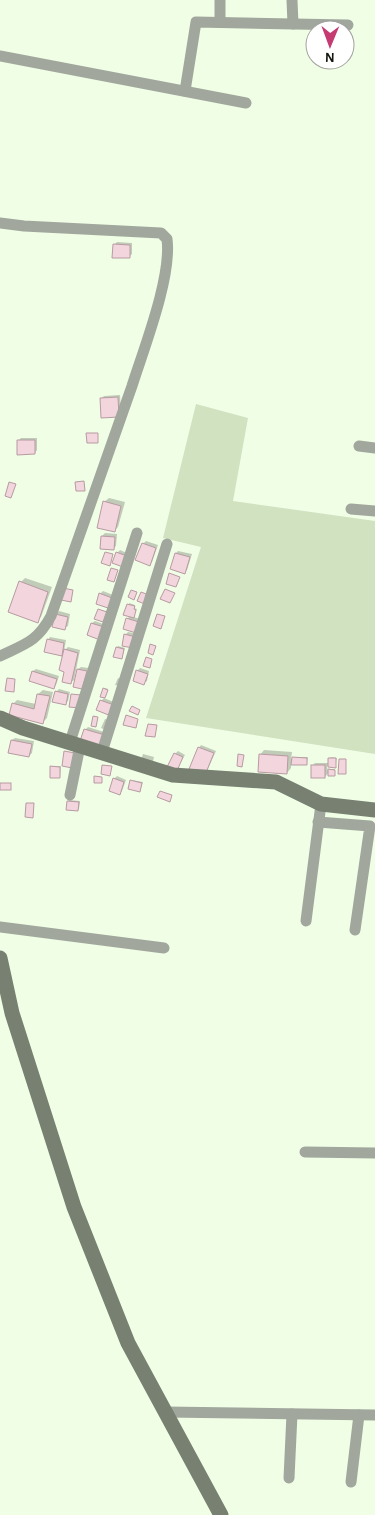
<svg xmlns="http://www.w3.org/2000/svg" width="375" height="1515" font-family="'Alegreya Sans',sans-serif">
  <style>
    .green { fill: #d0e2c0 }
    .shadow { fill: #0003 }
    .building { fill: #f3d5dd; stroke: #b79ba2 }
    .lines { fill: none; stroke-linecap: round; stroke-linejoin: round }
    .street { stroke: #a1a79d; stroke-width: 11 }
    .secondary { stroke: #788071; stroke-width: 15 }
  </style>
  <rect width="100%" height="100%" fill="#f1fee6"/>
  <!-- green -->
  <path class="green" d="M196 404 248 418 233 501 375 521V754L146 718 201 547 163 538Z"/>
  <!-- shadow -->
  <g class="shadow">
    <path d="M117 242 132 243V254L129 257 114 245Z"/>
    <path d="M120 395 121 413 101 399 104 396Z"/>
    <path d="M21 438H37V450L35 453 18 441Z"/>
    <path d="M109 498 125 502 118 527 114 531 104 502Z"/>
    <path d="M105 533 117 534 116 546 113 549 102 536Z"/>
    <path d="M146 541 158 545 152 562 150 564 143 544Z"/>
    <path d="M120 550 129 554 126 563 117 553Z"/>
    <path d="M178 551 192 554 187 570 184 572 176 553Z"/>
    <path d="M25 578 52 587 41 617 37 621 21 582Z"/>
    <path d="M103 591 113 595 110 604 100 594Z"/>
    <path d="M129 603 135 605 134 608 137 609 133 617 141 619 139 629 127 619 130 616Z"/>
    <path d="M59 611 70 614 68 626 65 628 56 614Z"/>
    <path d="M95 621 106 625 88 635 92 623Z"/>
    <path d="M128 632 138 634 135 644 125 635Z"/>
    <path d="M50 637 66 640 64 651 68 647 80 650 74 680 70 683 65 651 61 654 48 640Z"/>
    <path d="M118 646 125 648 122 658 117 647Z"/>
    <path d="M81 667 89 668 74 686 78 669Z"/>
    <path d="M140 668 149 671 147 681 144 683 137 671Z"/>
    <path d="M36 669 59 676 56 685 53 688 33 671Z"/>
    <path d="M118 678 122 679 120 686 115 685Z"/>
    <path d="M105 688 108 689 106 696 104 698 116 703 113 712 101 701 105 697Z"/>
    <path d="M59 689 70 692 68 701 65 704 56 692Z"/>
    <path d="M43 690 53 692 47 718 43 722 13 704 17 700 36 704 38 694Z"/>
    <path d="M105 719 110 720 106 730 101 728Z"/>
    <path d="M88 727 107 733 104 743 85 730Z"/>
    <path d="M15 738 34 741 32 753 29 756 12 740Z"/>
    <path d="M201 745 216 751 207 771 199 748Z"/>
    <path d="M264 750 292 752 291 759 294 757H308L307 763H291V768L287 773 260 755Z"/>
    <path d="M178 751 185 755 176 770 175 754Z"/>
    <path d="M143 754 154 757 152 765 140 763Z"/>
    <path d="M331 757 337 758 335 766H327L328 772 330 769H335L334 775 329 772 325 777 312 766 315 763H329Z"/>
    <path d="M52 766H61L60 777 51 767Z"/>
    <path d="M117 776 126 780 122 791 120 794 114 779Z"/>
    <path d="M132 780 143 782 140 791 131 781Z"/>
    <path d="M69 800 80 801 79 809 78 810 68 801Z"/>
  </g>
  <!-- building -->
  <g class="building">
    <path d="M113 244 130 245V258H112Z"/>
    <path d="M118 397 119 417 101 418 100 398Z"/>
    <path d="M86 433H98V443H87Z"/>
    <path d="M17 440H35V454L17 455Z"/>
    <path d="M84 481 85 491H76L75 482Z"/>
    <path d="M9 482 16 484 11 498 5 496Z"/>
    <path d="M103 501 121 506 115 532 97 528Z"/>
    <path d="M101 536 115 537 114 550 100 549Z"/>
    <path d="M142 543 156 548 150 566 135 560Z"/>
    <path d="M105 552 113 554 110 566 101 563Z"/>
    <path d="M116 552 127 556 123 567 112 563Z"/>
    <path d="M175 553 190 557 185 574 170 569Z"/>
    <path d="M111 568 118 570 114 582 107 580Z"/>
    <path d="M169 573 180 577 176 587 166 584Z"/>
    <path d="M19 581 48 592 38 623 8 612Z"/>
    <path d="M63 588 73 590 71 602 61 600Z"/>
    <path d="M165 589 175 593 170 603 160 599Z"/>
    <path d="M131 590 137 592 134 600 128 597Z"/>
    <path d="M141 592 149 595 145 604 137 601Z"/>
    <path d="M99 593 112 598 108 608 96 604Z"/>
    <path d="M127 604 135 606 134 609 136 610 134 618 123 615Z"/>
    <path d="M98 609 107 612 103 622 94 619Z"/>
    <path d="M55 614 68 617 65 630 52 627Z"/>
    <path d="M157 614 165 616 161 629 153 626Z"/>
    <path d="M126 618 139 622 136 633 123 629Z"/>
    <path d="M91 623 104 627 100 640 87 635Z"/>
    <path d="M124 634 136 637 133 648 122 646Z"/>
    <path d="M47 639 64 643 62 656 44 652Z"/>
    <path d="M150 644 156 646 153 655 148 653Z"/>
    <path d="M116 647 124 649 122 659 113 657Z"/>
    <path d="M64 649 78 653 71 684 62 682 64 672 59 670Z"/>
    <path d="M146 657 152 659 150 668 143 666Z"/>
    <path d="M77 669 87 671 82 689 73 687Z"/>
    <path d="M136 670 148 674 144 685 133 681Z"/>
    <path d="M32 671 57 679 54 689 29 681Z"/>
    <path d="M7 678 15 679 14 692 5 691Z"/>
    <path d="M103 688 108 690 105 698 100 697Z"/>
    <path d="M55 691 68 694 66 705 52 702Z"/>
    <path d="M37 694 50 696 43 724 9 715 12 703 34 709Z"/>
    <path d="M71 694 81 695 79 708 69 707Z"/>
    <path d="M100 700 114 705 111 716 96 710Z"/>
    <path d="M132 706 140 710 138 715 129 711Z"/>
    <path d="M126 715 138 719 136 728 123 725Z"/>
    <path d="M93 716 98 717 96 727 91 726Z"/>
    <path d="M148 724 157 725 155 737 145 736Z"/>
    <path d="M84 729 105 735 102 747 80 741Z"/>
    <path d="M11 740 32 744 29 757 8 753Z"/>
    <path d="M198 747 214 753 205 775 189 769Z"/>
    <path d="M64 751 75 753 72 768 62 766Z"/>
    <path d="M174 753 183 757 177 771 167 767Z"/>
    <path d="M238 754 244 755 242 767 237 766Z"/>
    <path d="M259 754 288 756 287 774 258 772Z"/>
    <path d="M292 757 307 758V765H291Z"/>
    <path d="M328 758H336V768L328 767Z"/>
    <path d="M339 759H346V774H338Z"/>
    <path d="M102 765 112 766 110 776 101 774Z"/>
    <rect x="311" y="765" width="14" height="13"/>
    <path d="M50 766 60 767V778H50Z"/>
    <path d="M328 769 335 770V776H328Z"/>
    <path d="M94 776 102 777V783H94Z"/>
    <path d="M113 778 124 782 120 795 109 791Z"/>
    <path d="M130 780 142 783 140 792 128 789Z"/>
    <rect x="0" y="783" width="11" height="7"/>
    <path d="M160 791 172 795 170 802 157 797Z"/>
    <path d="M67 801 79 802 78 811 66 810Z"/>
    <path d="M26 803H34L33 818 25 817Z"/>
  </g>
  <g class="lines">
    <!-- street -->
    <g class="street">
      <path d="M220 0V22"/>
      <path d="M292 0 293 24"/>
      <path d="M0 56 246 103"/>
      <path d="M185 91 196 22 348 25"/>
      <path d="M0 223 24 226 161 233 167 239C172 277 144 348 132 386 105 463 78 539 51 616 37 642 25 644 0 656"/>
      <path d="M359 446 375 448"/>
      <path d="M351 509 375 511"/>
      <path d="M70 742 137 533"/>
      <path d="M102 752 167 544"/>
      <path d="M70 795 80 746"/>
      <path d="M318 822 370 826 355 930"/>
      <path d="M306 921 321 804"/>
      <path d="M0 927 164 948"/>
      <path d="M305 1152 375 1153"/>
      <path d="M166 1412 375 1415"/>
      <path d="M289 1478 292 1414"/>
      <path d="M351 1482 359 1415"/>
    </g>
    <!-- secondary -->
    <g class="secondary">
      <path d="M0 718 23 728 173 775 276 782 321 804 375 810"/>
      <path d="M0 958 12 1013 74 1207 128 1343 221 1515"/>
    </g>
  </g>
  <!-- north arrow -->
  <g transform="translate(330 45) rotate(181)"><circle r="24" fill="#ffffff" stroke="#a1a29f"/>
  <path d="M0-4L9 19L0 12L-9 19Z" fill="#c53a70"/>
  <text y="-8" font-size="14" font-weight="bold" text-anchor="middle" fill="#13170f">N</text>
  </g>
</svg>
